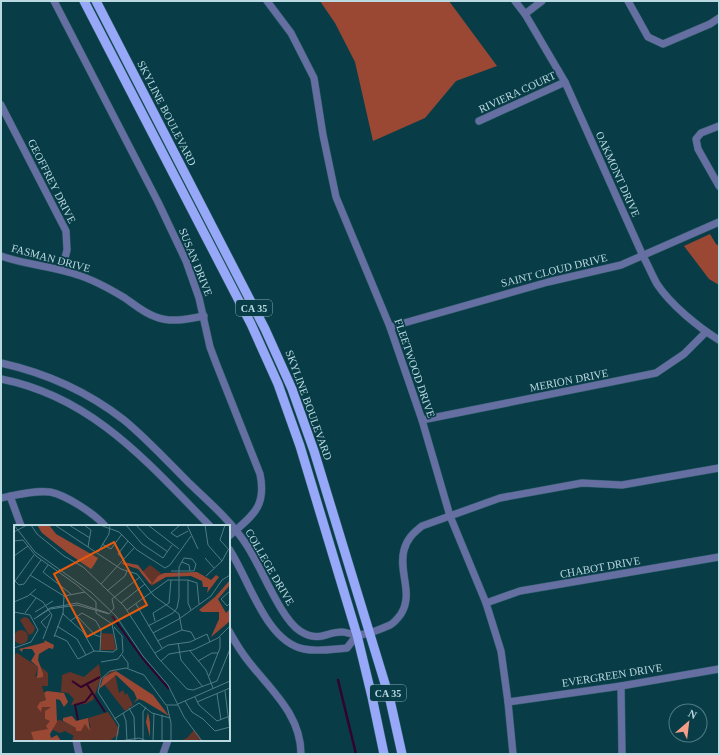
<svg xmlns="http://www.w3.org/2000/svg" width="720" height="755" font-family="'Times New Roman',serif">
  <style>
    .forest { fill: #9a4834 }
    .lines { fill: none; stroke-linecap: round; stroke-linejoin: round }
    .stream { stroke: #32032c; stroke-width: 2.5 }
    .minor-casing { stroke: #2c5c66; stroke-width: 8 }
    .major-casing { stroke: #2c5c66; stroke-width: 10 }
    .minor { stroke: #656fa1; stroke-width: 7 }
    .major { stroke: #97a8f9; stroke-width: 9 }
    .labels { text-anchor: middle; stroke-width: 3.5; stroke-linejoin: round; paint-order: stroke }
    .shield { fill: #083d47; stroke: #85aab3; stroke-width: 1 }
    .shield-label { font-size: 10px; font-weight: bold; fill: #bad9e1 }
    .street-label { font-size: 11px; fill: #bad9e1; stroke: #083d47 }
    .inset-river { fill: none; stroke: #32032c; stroke-width: 2 }
    .inset-road { fill: none; stroke: #4f7b85; stroke-width: 1 }
    .view { fill: #e8590c; fill-opacity: 0.15; stroke: #e8590c; stroke-width: 2 }
    .inset-edge { fill: none; stroke: #bad9e1; stroke-width: 2 }
  </style>
  <rect width="100%" height="100%" fill="#083d47"/>
  <!-- forest -->
  <g class="forest">
    <path d="M320 1H449L497 66 456 81 425 118 373 141 355 62 335 23Z"/>
    <path d="M710 234 716 244 719 246V285L709 279 684 246Z"/>
  </g>
  <g class="lines">
    <!-- stream -->
    <path class="stream" d="M338 680 356 754"/>
    <!-- minor casing -->
    <g class="minor-casing">
      <g id="minor">
        <path d="M54 1 158 202 186 261 199 298 210 347 216 363 260 474C267 507 252 516 229 536"/>
        <path d="M267 1 291 33 314 78 323 135 336 197 390 327 422 420 450 516 486 603 501 651 508 702 513 754"/>
        <path d="M515 1 525 14 565 82 643 256C648 265 652 275 657 284 671 305 698 327 719 340"/>
        <path d="M628 1 648 37 663 44 710 24 719 18"/>
        <path d="M525 14 542 1"/>
        <path d="M1 105 66 231 67 250 62 270"/>
        <path d="M479 121 565 82"/>
        <path d="M719 126 701 133 696 139 698 149 719 186"/>
        <path d="M1 256C26 265 53 266 78 275 94 280 110 289 125 298 135 305 144 313 156 317 171 323 188 319 204 316"/>
        <path d="M390 327 548 282 621 265 719 222"/>
        <path d="M1 363C46 373 88 392 124 420 147 439 168 462 189 483 209 502 231 521 246 544 261 566 280 618 300 631 319 643 325 632 342 632 347 632 352 635 357 635 367 635 381 629 390 625 394 623 398 618 401 614 414 593 398 572 404 550 407 539 413 533 422 526L500 498 582 483 622 485 719 468"/>
        <path d="M1 379C93 397 148 463 210 526"/>
        <path d="M422 420 656 373 684 354 706 332"/>
        <path d="M10 496 21 526"/>
        <path d="M1 498C17 495 34 490 50 492 66 495 95 514 105 526"/>
        <path d="M229 549C249 579 266 642 304 649 318 652 333 649 347 648L357 635"/>
        <path d="M486 603 520 591 719 557"/>
        <path d="M229 631C235 642 241 652 249 662 271 690 301 715 301 754"/>
        <path d="M621 686 622 754"/>
        <path d="M508 702 621 686 719 669"/>
        <path d="M76 740 79 754"/>
        <path d="M163 754 168 740"/>
      </g>
    </g>
    <!-- major casing -->
    <g class="major-casing">
      <g id="major">
        <path d="M84 1 251 324 278 384 300 446 357 635 372 697 384 754"/>
        <path d="M96 1 265 329 292 389 314 451 390 700 402 754"/>
      </g>
    </g>
    <!-- minor -->
    <use href="#minor" class="minor"/>
    <!-- major -->
    <use href="#major" class="major"/>
  </g>
  <g class="labels">
    <!-- shield labels -->
    <g class="shield">
      <rect x="236" y="300" width="36" height="16" rx="3"/>
      <rect x="370" y="685" width="36" height="16" rx="3"/>
    </g>
    <g class="shield-label">
      <text x="254" y="312">CA 35</text>
      <text x="388" y="697">CA 35</text>
    </g>
    <!-- street labels -->
    <g class="street-label">
      <text transform="translate(517 92) rotate(-25)" y="4">RIVIERA COURT</text>
      <text transform="translate(167 113) rotate(63)" y="4">SKYLINE BOULEVARD</text>
      <text transform="translate(618 174) rotate(66)" y="4">OAKMONT DRIVE</text>
      <text transform="translate(52 181) rotate(63)" y="4">GEOFFREY DRIVE</text>
      <text transform="translate(51 258) rotate(15)" y="4">FASMAN DRIVE</text>
      <text transform="translate(196 262) rotate(68)" y="4">SUSAN DRIVE</text>
      <text transform="translate(554 270) rotate(-14)" y="4">SAINT CLOUD DRIVE</text>
      <text transform="translate(415 368) rotate(71)" y="4">FLEETWOOD DRIVE</text>
      <text transform="translate(569 380) rotate(-11)" y="4">MERION DRIVE</text>
      <text transform="translate(309 405) rotate(70)" y="4">SKYLINE BOULEVARD</text>
      <text transform="translate(270 567) rotate(60)" y="4">COLLEGE DRIVE</text>
      <text transform="translate(600 567) rotate(-10)" y="4">CHABOT DRIVE</text>
      <text transform="translate(612 675) rotate(-9)" y="4">EVERGREEN DRIVE</text>
    </g>
  </g>
  <!-- overview -->
  <g transform="translate(14 525)">
    <rect width="216" height="216" fill="#083d47"/>
    <path d="M136 40 152 52 138 61 127 48ZM10 92 14 93 21 103 19 108 15 110 6 95ZM0 112a7 7 0 1 1 14 0a7 7 0 1 1-14 0ZM87 108 99 109 102 125H86ZM3 128 24 142 21 152 29 148 27 142 34 148V161H28L32 175 26 177 27 186V182H37L31 186V194L36 196 34 204 21 216H0V130ZM85 139 87 153 79 175 71 179 57 180 60 174 54 168 47 167 48 150 56 147 70 152ZM100 144 105 168 109 165 111 170 113 168 119 180 111 186 87 155ZM94 187 104 202 105 209 95 216H61L58 214 60 211 51 206 46 208 39 205 41 196 46 195 62 203 71 199 77 203 74 193ZM180 205 188 216H166L173 213Z" fill="#653428"/>
    <path d="M23 0H35L42 9 84 33 80 40 77 44 55 29 28 8ZM109 37 124 40 138 58 136 59 124 44 108 39ZM183 47 197 55 202 50 205 52 193 68 194 62H189L188 56 177 51 152 52 137 60 144 51 150 48ZM216 55V60L204 74 212 88 216 84V96L197 112 205 94V87H188L185 85 201 72ZM30 115 40 120 39 124 35 123 25 129 24 135 29 148V152L23 153 24 142 17 136 21 129 18 124H9L8 127 5 124 25 119 31 117ZM102 146 139 170 155 191 130 176 125 174 119 178 123 174 120 167 102 150 85 164 90 152ZM33 166 50 168 54 177 50 182 46 175 42 174 43 197 36 209 37 213 43 210 47 216H20L17 207 34 204 32 201 36 196 31 194V186L37 182H28L27 187 23 182 26 177 32 175 30 168ZM134 187 136 198V212L132 197ZM58 191 62 196 74 193 76 206 71 199 67 206H62V203L49 196V193Z" fill="#9a4834"/>
    <path class="inset-river" d="M98 91 129 134 155 164M58 156 67 162 86 152M72 158 91 187M64 195 61 180 71 177 79 167"/>
    <path class="inset-road" d="M0 0 21 27 77 67 102 91 129 131 154 160 170 192 188 216M17 0 23 9 50 31 69 42 110 81 144 133 173 164 179 165 203 156 216 124M41 0 107 44 123 49 140 71 165 89 168 105M55 0 76 13M70 0 77 5 74 22M86 0 105 7 123 25 151 43 156 40 177 11M112 0 128 19 149 33 158 20M122 0 134 13 154 27M134 0 165 24M166 0 157 8 163 12 174 6M173 0 184 24M191 0 194 20 208 36M211 0 206 15 216 26M0 7 13 0M0 16 9 15 22 31 63 60 82 77V88L98 99 103 124 99 127 80 126 64 134 53 116 40 110M88 19 97 24 108 9M84 27 95 9 96 0M0 31 14 21M191 33 200 43M110 34 104 29 114 16M168 37 175 40 176 46M34 40 29 47 57 69M16 50 50 71 71 67M192 51 208 36 214 25M0 55 5 60 10 59 27 35M174 55V78L177 85M1 56 20 30M87 59 120 23M93 66 111 51 113 46M216 66 207 74 213 81 216 78M16 69 29 77 38 90 29 114M50 71 49 89 69 107 80 126M0 77 14 71 22 64M107 78 131 59M122 79 148 123M113 85 154 55H174L183 58 185 79M0 87 16 90 24 105 17 117 0 123M21 87 39 76M11 88 22 73M63 91 81 110 87 112M23 92 36 83 63 78 94 88M20 94 36 84 63 80 95 89 100 83 98 74 126 52M56 96 68 88 82 96 87 105 86 126M141 96 139 88 155 78 157 55M43 101 63 114 72 130M134 101 159 88 163 83 165 73V42L170 33 178 34 182 39 180 46H157M32 103 27 97 36 89M139 108 165 94 197 71 208 55 216 50M40 112 49 88M143 116 168 105 177 107 181 114M164 118 167 135 189 162M176 126 192 145 199 163M141 128 154 120 176 117 193 109 196 117M108 130 114 138V143M147 136 155 129 179 125 204 113 216 101M184 136 198 128H204M87 137 104 134 109 127 108 111 100 102M195 151 206 123V112M211 166 216 206M203 169 207 195M181 172 185 180 203 196 216 191M171 176 178 187 189 194 201 206 216 202M183 177 216 163M164 179 216 156M153 181 157 198V216M115 183 120 192 121 216M109 188 112 196 113 216M148 190V216M100 194 125 178 138 188 156 193M102 216 105 200 84 167 87 154 96 146 112 143 130 150 152 180H164M106 216 125 213 133 216M129 216V187L132 182M139 216 140 188"/>
    <path class="view" d="M100 17 133 80 73 112 40 49Z"/>
    <rect width="216" height="216" class="inset-edge"/>
  </g>
  <!-- border -->
  <rect width="720" height="755" fill="none" stroke="#bad9e1" stroke-width="4"/>
  <!-- north arrow -->
  <g transform="translate(688 723) rotate(28)"><circle r="19" fill="#083d47" stroke="#4f7b85"/>
  <path d="M0-3L7 15L0 10L-7 15Z" fill="#f49e89"/>
  <text y="-6" font-size="11" font-weight="bold" text-anchor="middle" fill="#bad9e1">N</text>
  </g>
</svg>
